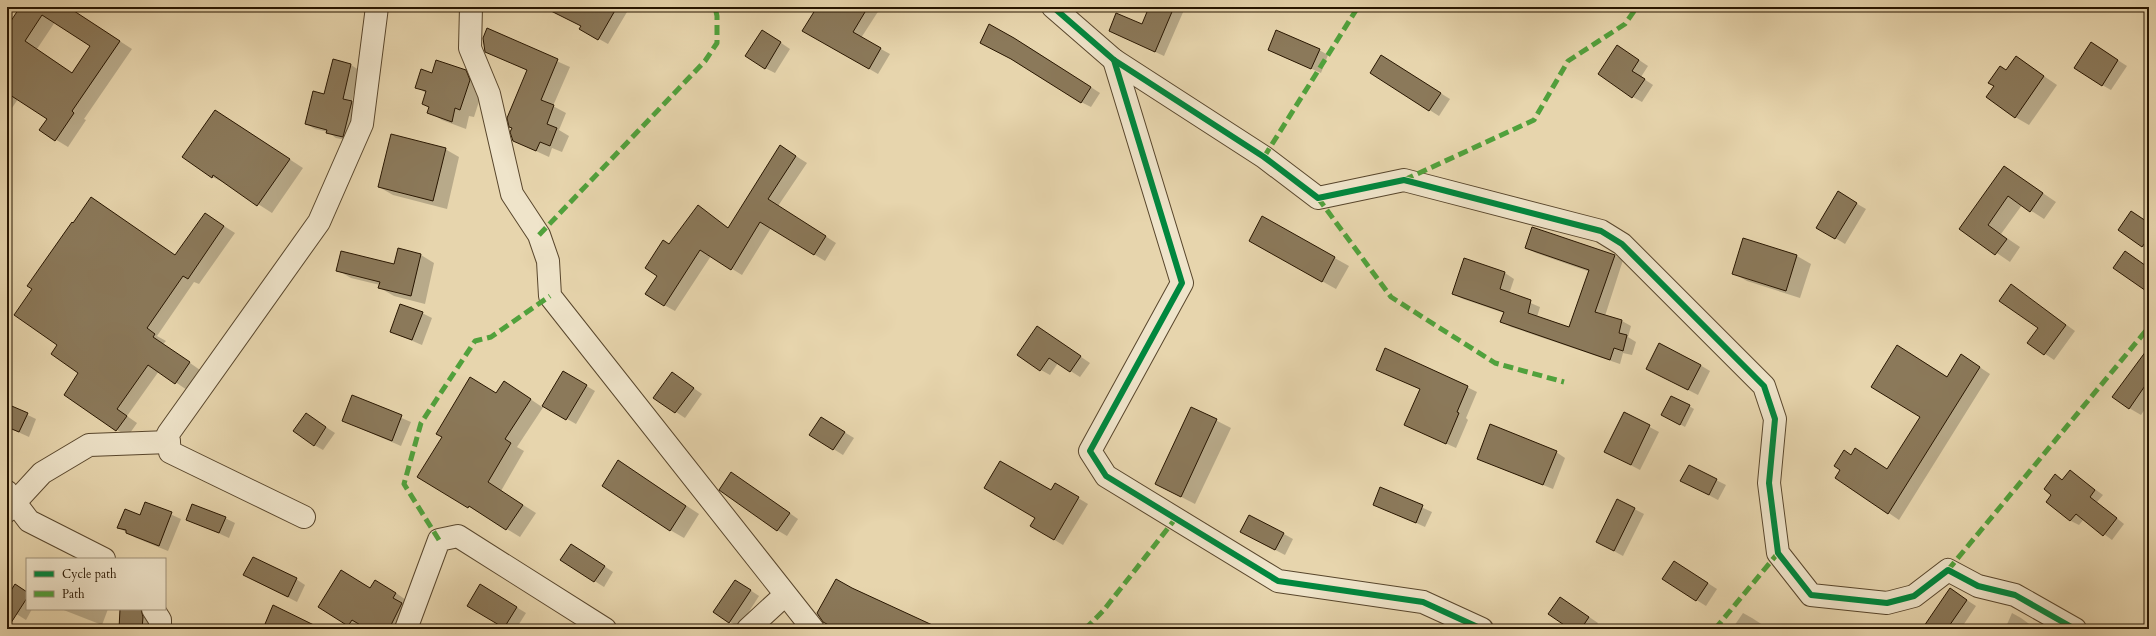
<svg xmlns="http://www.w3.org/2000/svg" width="2156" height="636" font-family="Cardo,serif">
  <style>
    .shadow { fill: #0003; fill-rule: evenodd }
    .building { fill: #8b795a; stroke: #281601; fill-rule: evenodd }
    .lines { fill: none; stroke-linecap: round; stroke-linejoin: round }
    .street-casing { stroke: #58462c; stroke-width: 24 }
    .street { stroke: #efe4ca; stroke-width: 22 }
    .quiet { stroke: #51a13c; stroke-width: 5; stroke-dasharray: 10 5; stroke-linecap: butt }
    .cycleway-casing { stroke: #efe4ca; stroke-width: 8 }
    .cycleway { stroke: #00873e; stroke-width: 6 }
  </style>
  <rect width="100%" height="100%" fill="#e7d5ad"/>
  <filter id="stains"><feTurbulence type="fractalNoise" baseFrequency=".005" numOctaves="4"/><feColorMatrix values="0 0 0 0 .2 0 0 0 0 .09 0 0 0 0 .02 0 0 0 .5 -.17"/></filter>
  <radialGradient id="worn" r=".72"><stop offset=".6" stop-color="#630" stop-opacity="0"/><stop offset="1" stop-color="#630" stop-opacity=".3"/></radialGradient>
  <!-- shadow -->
  <g class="shadow">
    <path d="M21 7H67L132 49 84 119 86 120 68 147 40 130 48 118 18 99 10 111 7 110V28ZM55 22 91 46 73 74 37 49Z"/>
    <path d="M543 7H630L608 44 581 29 582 26Z"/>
    <path d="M818 7H881L861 38 890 54 878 74 804 31Z"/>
    <path d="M1150 7H1178L1184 10 1164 56 1110 31 1142 26Z"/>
    <path d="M487 30 570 67 553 106 566 113 559 130 569 136 562 152 552 148 549 157 514 141 528 71 486 51Z"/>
    <path d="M771 36 790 49 775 73 765 68Z"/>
    <path d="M2091 43 2127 66 2111 90 2102 85Z"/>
    <path d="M1024 44 1100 93 1091 107 1081 102Z"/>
    <path d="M1618 46 1648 66 1641 77 1653 85 1642 102 1633 97Z"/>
    <path d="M1269 50H1319L1328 55 1321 73Z"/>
    <path d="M2016 57 2057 85 2029 125 2015 117Z"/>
    <path d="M1391 62 1450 99 1439 116 1371 73Z"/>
    <path d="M351 65 359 70 352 102 360 107 351 141 336 138 328 132 315 129 306 124 325 95Z"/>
    <path d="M465 71 480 79 483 89 474 117 469 116 466 129 442 120 429 112 430 108 423 104 426 93 416 87 432 74Z"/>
    <path d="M215 111 303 168 272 213 227 184 212 177Z"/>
    <path d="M780 146 807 163 778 206 836 243 825 261 771 228 742 275 711 256 675 311 664 305 658 276 669 245 698 206 729 228Z"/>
    <path d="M445 149 459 157 447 209 393 195 379 187Z"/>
    <path d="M2004 167 2056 202 2044 219 2022 205 2001 234 2020 247 2010 262 1960 228Z"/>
    <path d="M92 198 176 256 205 214 235 233 199 284 194 282 157 336 166 341 163 344 200 370 187 390 159 371 127 416 137 423 128 436 117 430 80 373 59 345 33 289Z"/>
    <path d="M1847 198 1866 209 1845 244 1817 227Z"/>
    <path d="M1263 218 1349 266 1336 289 1264 249Z"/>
    <path d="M2149 223V250L2142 246Z"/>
    <path d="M1744 239 1797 256 1811 264 1800 298 1747 281 1733 273Z"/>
    <path d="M1526 248 1614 255 1623 260 1605 316 1622 321 1631 326 1628 337 1636 342 1632 355 1623 353 1620 364 1511 327 1502 322 1504 313 1463 299 1453 294 1465 259 1505 273 1514 279 1509 294 1540 307 1537 317 1570 328 1590 272 1536 253Z"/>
    <path d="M421 255 434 263 425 304 394 296 380 288V285L351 278 337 270 395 265Z"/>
    <path d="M2011 285 2075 331 2054 360 2029 343 2039 328Z"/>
    <path d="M422 313 432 318 422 345 391 332Z"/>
    <path d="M1046 333 1090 363 1080 377 1058 363 1050 375 1041 370Z"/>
    <path d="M2149 349V403L2141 415 2129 408Z"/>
    <path d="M1908 352 1948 377 1972 362 1990 374 1899 520 1836 477 1851 456 1888 470 1921 417Z"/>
    <path d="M1700 365 1710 371 1698 395 1647 369Z"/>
    <path d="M1377 369 1467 387 1477 392 1466 418 1468 420 1456 448 1405 425 1421 390Z"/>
    <path d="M563 372 595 391 576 424 544 406 517 447 524 451 501 491 536 513 520 537 419 477 496 394 517 390 542 407Z"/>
    <path d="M672 373 702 394 685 418 655 398Z"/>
    <path d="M352 397 411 422 401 446 343 421Z"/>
    <path d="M7 405 36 419 29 437 7 427Z"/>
    <path d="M1689 406 1694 409 1685 427 1667 417Z"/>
    <path d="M1192 408 1231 428 1195 504 1156 484Z"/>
    <path d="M306 414 335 433 323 450 314 445Z"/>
    <path d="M1625 414 1659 432 1640 470 1615 457Z"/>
    <path d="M831 424 854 438 843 455 811 435Z"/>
    <path d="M1556 452 1565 458 1553 489 1478 459Z"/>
    <path d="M619 461 699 514 684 538 670 530Z"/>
    <path d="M2071 472 2103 495 2097 502 2124 524 2112 540 2084 519 2079 525 2071 521 2047 502 2052 495 2056 476 2064 480Z"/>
    <path d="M741 479 798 519 787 536 777 530Z"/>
    <path d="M1716 480 1726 485 1718 500 1691 486Z"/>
    <path d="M1055 484 1088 504 1063 545 1031 526Z"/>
    <path d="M1381 489 1432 512 1425 527 1374 504Z"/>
    <path d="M1617 500 1644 514 1623 556 1597 542Z"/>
    <path d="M146 503 181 519 168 551 136 538 119 528 140 516Z"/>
    <path d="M225 518 235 523 229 538 187 519Z"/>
    <path d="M1284 534 1293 539 1285 555 1250 537Z"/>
    <path d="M580 550 613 572 604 587 561 560Z"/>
    <path d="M1683 567 1717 589 1706 606 1663 579Z"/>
    <path d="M296 579 305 585 297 602 254 580Z"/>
    <path d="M744 586 759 596 739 627 730 622Z"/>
    <path d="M371 589H390L409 602 408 629H369L366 627 365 629H356L349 625Z"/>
    <path d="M7 591 11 593 27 592V609H32L26 620 7 608Z"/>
    <path d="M490 591 526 613 516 629H508L469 606Z"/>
    <path d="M1959 595 1976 606 1962 627 1965 629H1925Z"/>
    <path d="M1561 598 1598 623 1594 629H1572Z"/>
    <path d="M61 609H108L102 625Z"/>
    <path d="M121 609H145L151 629H120Z"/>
    <path d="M1743 613 1752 618 1769 629H1732Z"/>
    <path d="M2012 613 2021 618 2036 629H2005Z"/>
  </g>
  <!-- building -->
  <g class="building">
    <path d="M20 7H68L120 41 72 111 74 113 55 141 39 130 47 119 7 93V27ZM42 15 90 46 72 73 25 41Z"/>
    <path d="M543 7H617L598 40 579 29 581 26Z"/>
    <path d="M817 7H868L853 32 881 48 869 69 802 31Z"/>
    <path d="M1149 7H1174L1155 52 1109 31 1116 13 1142 24Z"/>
    <path d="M989 24 1014 38 1091 87 1081 103 1011 59 980 43Z"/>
    <path d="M487 28 558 59 541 100 554 105 547 124 557 128 550 146 540 142 536 151 513 141 510 132 512 128 509 127 507 118 527 70 485 52 483 38Z"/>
    <path d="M762 30 781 42 765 69 745 56Z"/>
    <path d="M1276 30 1320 49 1311 69 1268 50Z"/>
    <path d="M2091 42 2118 60 2102 86 2074 68Z"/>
    <path d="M1617 45 1639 60 1632 71 1645 79 1632 98 1598 74Z"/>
    <path d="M1381 55 1441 93 1429 111 1370 73Z"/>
    <path d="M2016 56 2044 76 2015 118 1986 97 1994 86 1988 83 2000 66 2006 70Z"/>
    <path d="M333 59 351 64 343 99 352 101 343 137 326 133 327 130 305 124 313 91 324 94Z"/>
    <path d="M436 60 466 70 470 80 460 110 455 108 452 122 427 113 429 107 422 104 426 91 415 88 421 69 432 73Z"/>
    <path d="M215 110 290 159 257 206 213 175 212 178 182 157Z"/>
    <path d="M391 134 446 148 433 201 378 187Z"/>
    <path d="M780 145 796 156 768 199 826 236 814 255 760 222 731 270 700 250 664 306 645 294 657 276 645 268 663 240 669 244 698 205 728 228Z"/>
    <path d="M2004 166 2043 193 2030 212 2008 196 1988 225 2007 239 1995 255 1959 229Z"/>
    <path d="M1838 191 1857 203 1835 239 1816 228Z"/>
    <path d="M91 197 175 255 205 213 224 226 188 279 183 276 147 328 155 334 153 337 190 362 175 384 148 365 117 409 127 416 116 431 64 395 78 373 51 354 57 345 14 315 32 289 27 286 72 222 73 223Z"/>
    <path d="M2131 211 2149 223V237L2142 247 2118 230Z"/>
    <path d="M1262 216 1335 257 1322 282 1249 241Z"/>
    <path d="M1532 227 1615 255 1595 312 1622 320 1619 333 1627 335 1623 351 1614 348 1610 360 1500 322 1504 312 1452 294 1464 258 1505 272 1500 289 1531 300 1528 313 1569 327 1589 270 1525 248Z"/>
    <path d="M1743 238 1797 255 1786 291 1732 274Z"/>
    <path d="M398 248 421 254 411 296 378 288 380 282 336 271 341 251 394 264Z"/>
    <path d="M2125 251 2149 268V293L2113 268Z"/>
    <path d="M2011 284 2066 325 2044 355 2027 343 2038 328 1999 301Z"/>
    <path d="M400 304 423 312 412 340 390 332Z"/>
    <path d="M1037 326 1081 356 1070 372 1049 358 1040 371 1017 355Z"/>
    <path d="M1659 343 1701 365 1688 390 1646 369Z"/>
    <path d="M1897 345 1947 377 1961 354 1980 367 1888 514 1835 478 1840 470 1834 466 1844 450 1851 455 1855 448 1887 469 1920 417 1871 387Z"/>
    <path d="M2149 347V380L2129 409 2112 397Z"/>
    <path d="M1385 348 1468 386 1457 412 1459 413 1446 444 1404 425 1420 389 1376 370Z"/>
    <path d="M563 371 587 385 566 420 542 406Z"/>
    <path d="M672 372 694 388 675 413 653 398Z"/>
    <path d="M470 377 496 393 504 381 531 399 505 439 511 443 488 482 523 505 506 530 469 506 468 508 417 477 442 437 436 434Z"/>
    <path d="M352 395 402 415 392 441 342 421Z"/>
    <path d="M1671 396 1690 405 1680 425 1661 415Z"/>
    <path d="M7 404 28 413 19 432 7 427Z"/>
    <path d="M1191 407 1217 419 1181 497 1155 484Z"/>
    <path d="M1624 412 1650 425 1631 465 1604 452Z"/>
    <path d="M306 413 326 427 314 446 293 431Z"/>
    <path d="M821 417 845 432 833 450 809 435Z"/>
    <path d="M1490 424 1557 451 1543 485 1477 459Z"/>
    <path d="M618 460 686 506 670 531 602 486Z"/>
    <path d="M1000 461 1051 490 1055 483 1079 497 1054 540 1030 526 1035 518 984 488Z"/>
    <path d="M1689 465 1717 479 1709 495 1680 481Z"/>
    <path d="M2070 470 2095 490 2090 497 2117 518 2103 536 2076 514 2070 521 2046 502 2051 495 2044 489 2055 474 2062 480Z"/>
    <path d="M731 472 790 513 777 531 719 490Z"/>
    <path d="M1380 487 1423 505 1416 523 1373 505Z"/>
    <path d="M1617 499 1635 508 1614 551 1596 542Z"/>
    <path d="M145 502 172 512 159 546 126 533V530L117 528 125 509 140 515Z"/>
    <path d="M192 504 226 517 219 533 186 520Z"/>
    <path d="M1249 515 1284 533 1275 550 1240 532Z"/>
    <path d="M571 544 605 566 594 582 560 560Z"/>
    <path d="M253 557 297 578 288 597 243 575Z"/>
    <path d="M1674 561 1708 583 1696 601 1662 579Z"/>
    <path d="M341 570 370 588 375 580 396 593 393 598 402 603 389 629H367L352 620 348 626 318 607Z"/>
    <path d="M836 579 852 588 941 629H836L823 622 817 613Z"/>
    <path d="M735 580 751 590 729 623 713 612Z"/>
    <path d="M15 584 27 592V598L7 629V597Z"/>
    <path d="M480 584 517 607 504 628 467 606Z"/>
    <path d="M1950 588 1967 600 1947 629H1922Z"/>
    <path d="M1560 597 1589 617 1581 629H1570L1548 614Z"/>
    <path d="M273 605 322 629H275L265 624Z"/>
    <path d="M120 609H141L143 617 142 629H119Z"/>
  </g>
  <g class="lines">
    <!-- street casing -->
    <g class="street-casing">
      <g id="street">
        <path d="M471 7 470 48 489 94 512 194 539 235 548 261 550 296 813 629"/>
        <path d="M1053 7 1114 60 1264 157 1318 198 1404 180 1601 231 1622 244 1764 386 1775 419 1769 483 1778 553 1811 595 1887 603 1914 596 1948 570 1978 586 2015 595 2075 629"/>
        <path d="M1114 60 1182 283 1090 451 1106 476 1278 581 1423 602 1482 629"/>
        <path d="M7 492 29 521 104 559"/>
        <path d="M7 511 42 473 89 445 169 442"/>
        <path d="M304 517 170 452 168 434 319 222 362 124 377 7"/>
        <path d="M153 609 160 620V629"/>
        <path d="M406 629 439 540 458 536 605 629"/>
        <path d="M748 629 785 595"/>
      </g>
    </g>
    <!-- street -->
    <use href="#street" class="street"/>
    <!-- quiet -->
    <g class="quiet">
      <path d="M7 11 8 7"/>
      <path d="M1264 157 1358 7"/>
      <path d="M1404 180 1534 120 1568 61 1625 24 1637 7"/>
      <path d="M1318 198 1391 297 1495 363 1564 382"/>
      <path d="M539 235 705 61 717 43V16L715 7"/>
      <path d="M439 540 404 484 421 423 475 341 491 337 550 296"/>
      <path d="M1948 570 2149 327"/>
      <path d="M1085 629 1103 611 1176 518"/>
      <path d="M1715 629 1778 553"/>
    </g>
    <!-- cycleway casing -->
    <g class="cycleway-casing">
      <g id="cycleway">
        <path d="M1053 7 1114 60 1264 157 1318 198 1404 180 1601 231 1622 244 1764 386 1775 419 1769 483 1778 553 1811 595 1887 603 1914 596 1948 570 1978 586 2015 595 2075 629"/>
        <path d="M1114 60 1182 283 1090 451 1106 476 1278 581 1423 602 1482 629"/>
      </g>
    </g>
    <!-- cycleway -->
    <use href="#cycleway" class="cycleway"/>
  </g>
  <!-- margin -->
  <rect width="2156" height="636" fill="none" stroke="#e7d5ad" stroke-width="24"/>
  <rect x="8" y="8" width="2140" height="620" fill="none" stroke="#281601" stroke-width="2"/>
  <rect x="12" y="12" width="2132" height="612" fill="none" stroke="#281601"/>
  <!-- legend -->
  <rect x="26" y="558" width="140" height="52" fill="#efe4ca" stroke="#9f927a"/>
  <rect x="34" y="571" width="20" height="6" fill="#00873e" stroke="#9f927a"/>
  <text x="62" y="578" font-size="12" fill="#281601">Cycle path</text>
  <rect x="34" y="591" width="20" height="6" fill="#51a13c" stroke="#9f927a"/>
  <text x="62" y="598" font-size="12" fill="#281601">Path</text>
  <rect width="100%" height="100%" filter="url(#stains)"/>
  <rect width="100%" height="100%" fill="url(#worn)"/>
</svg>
